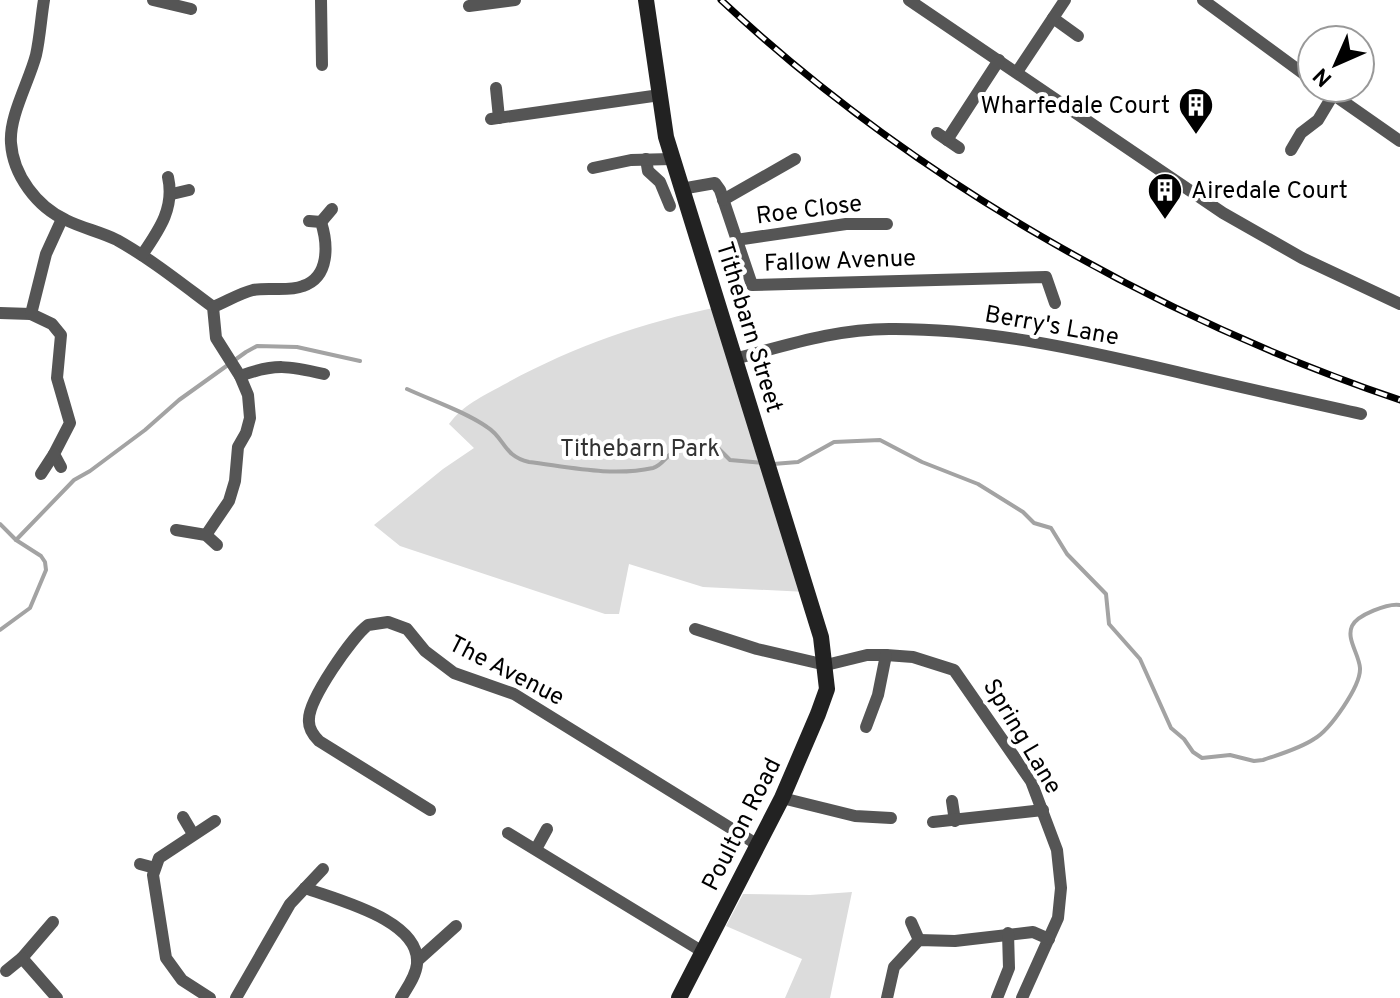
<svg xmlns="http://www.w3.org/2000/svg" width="1400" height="998" font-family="Overpass,sans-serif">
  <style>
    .green { fill: #dcdcdc }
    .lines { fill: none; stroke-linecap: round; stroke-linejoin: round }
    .stream { stroke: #a3a3a3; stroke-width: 4 }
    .minor { stroke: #555; stroke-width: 12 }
    .secondary { stroke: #222; stroke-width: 16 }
    .rail-casing { stroke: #000; stroke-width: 7 }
    .rail { stroke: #fff; stroke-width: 4; stroke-dasharray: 12; stroke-linecap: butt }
    .labels { text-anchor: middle; stroke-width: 8; stroke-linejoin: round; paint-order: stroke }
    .poi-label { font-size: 24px; fill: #000; stroke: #fff; text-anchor: end }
    .street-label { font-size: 24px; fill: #000; stroke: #fff }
    .park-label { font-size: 24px; fill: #333; stroke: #fff }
  </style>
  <rect width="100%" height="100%" fill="#fff"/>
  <!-- green -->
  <g class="green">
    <path d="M718 307 807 592 703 587 629 564 619 614H605L400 546 374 525 443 469 474 448 449 424C464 404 482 397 503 385 572 347 641 323 718 307Z"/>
    <path d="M852 892 830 998H785L802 959 726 926 743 894 810 895Z"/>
  </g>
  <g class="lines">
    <!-- stream -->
    <g class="stream">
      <path d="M407 389C433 401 464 411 487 427 505 438 503 456 529 462 569 467 612 477 653 468 661 466 665 458 672 453 676 450 705 442 712 442L730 460 764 463"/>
      <path d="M773 464 798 462 834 442 880 440 922 462 978 484 1023 512 1034 523 1051 528 1067 554 1106 594 1109 624 1140 659 1171 728 1184 739 1193 752 1202 758 1230 755 1254 761 1263 760C1280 754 1299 749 1314 739 1330 730 1361 686 1360 668 1359 654 1346 639 1352 626 1357 615 1388 603 1400 605"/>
      <path d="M0 524 16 540 74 480 90 471 145 430 179 400 246 352 257 346 297 347 360 361"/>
      <path d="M0 630 30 608 46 570 45 562 41 556 16 540"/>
    </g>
    <!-- minor -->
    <g class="minor">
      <path d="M44 0C41 18 40 37 36 55 29 82 9 116 11 143 13 175 37 207 66 220 82 228 101 232 117 240 151 259 182 284 213 307L216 338 240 376 248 395 250 418 246 433 238 447 235 481 229 501 206 535"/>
      <path d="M153 0 191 9"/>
      <path d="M321 0 322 65"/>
      <path d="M909 0 1223 213 1302 258 1400 304"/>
      <path d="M1203 0 1312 80"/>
      <path d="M469 6 515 0"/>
      <path d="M1053 18 1078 36"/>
      <path d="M1017 72 1065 0"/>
      <path d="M496 88 499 118"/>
      <path d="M1324 88 1400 141"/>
      <path d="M491 119 660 95"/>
      <path d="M937 133 959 148"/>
      <path d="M947 140 999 60"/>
      <path d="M1291 150 1301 133 1318 120 1333 95"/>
      <path d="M646 159 648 171 660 182 670 206"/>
      <path d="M593 168 631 160 672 159"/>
      <path d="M681 189 715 183 720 190 752 285 1046 277 1055 303"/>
      <path d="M172 194 189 190"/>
      <path d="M723 200 795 159"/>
      <path d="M321 222 332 209"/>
      <path d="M736 240 846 224H887"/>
      <path d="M142 255C159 230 175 208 168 177"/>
      <path d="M213 307C226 302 240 293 253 290 269 287 288 292 303 286 330 277 328 244 321 222L309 221"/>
      <path d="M0 313 31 314"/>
      <path d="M734 359C785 346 835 329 889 329 986 328 1083 350 1177 372 1238 387 1300 400 1361 414"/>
      <path d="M240 376C275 363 289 366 324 374"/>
      <path d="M61 467 54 454 70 423 57 378 61 335 52 324 31 314 46 254 62 219"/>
      <path d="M41 474 54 454"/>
      <path d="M176 530 206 535 217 545"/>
      <path d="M695 629 757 649 826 665 867 655H886L913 657 954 670 1031 781 1057 850 1061 888 1058 918 1022 998"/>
      <path d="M866 727 878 695 886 655"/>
      <path d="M782 798 855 816 891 818"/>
      <path d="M952 801 955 821"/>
      <path d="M430 810 319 741C313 735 308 728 309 719 309 699 352 637 368 625L388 622 407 629 425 651 454 673 514 694 758 845"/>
      <path d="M183 817 193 834"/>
      <path d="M933 822 1043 810"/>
      <path d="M508 833 703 952"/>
      <path d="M536 849 547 829"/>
      <path d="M140 864 155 868"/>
      <path d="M305 888C337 900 421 920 417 964 416 976 407 988 401 998"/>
      <path d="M53 922 22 958 57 998"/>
      <path d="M911 922 919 940"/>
      <path d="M417 961 456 926"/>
      <path d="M6 971 22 958"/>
      <path d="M210 998 182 980 166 958 153 875 159 858 215 821"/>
      <path d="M236 998 290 904 323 869"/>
      <path d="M887 998 894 967 919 940 955 941 1033 932 1049 939"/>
      <path d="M997 998 1009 968 1008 933"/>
    </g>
    <!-- secondary -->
    <path class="secondary" d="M646 0 666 137 821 637 827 689 818 714 782 798 679 998"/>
    <!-- rail casing -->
    <g class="rail-casing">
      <path id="rail" d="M721 0C910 177 1155 317 1400 400"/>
    </g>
    <!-- rail -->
    <use href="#rail" class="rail"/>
  </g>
  <!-- icons -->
  <defs>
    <g id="building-pin" transform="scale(1.8)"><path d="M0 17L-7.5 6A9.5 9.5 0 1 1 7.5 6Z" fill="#000" stroke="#fff"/><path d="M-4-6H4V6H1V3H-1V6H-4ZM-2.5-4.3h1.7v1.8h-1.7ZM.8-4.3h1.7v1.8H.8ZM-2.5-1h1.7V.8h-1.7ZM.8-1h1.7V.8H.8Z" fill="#fff"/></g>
  </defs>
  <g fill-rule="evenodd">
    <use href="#building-pin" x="1196" y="105"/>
    <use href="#building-pin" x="1165" y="190"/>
  </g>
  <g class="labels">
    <!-- poi labels -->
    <g class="poi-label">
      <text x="1170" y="113">Wharfedale Court</text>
      <text x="1191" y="198" text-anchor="start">Airedale Court</text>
    </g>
    <!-- street labels -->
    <g class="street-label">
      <text transform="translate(809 209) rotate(-7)" y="8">Roe Close</text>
      <text transform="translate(840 260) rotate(-2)" y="8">Fallow Avenue</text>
      <text transform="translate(1052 325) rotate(10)" y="8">Berry's Lane</text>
      <text transform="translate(750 327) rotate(73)" y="8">Tithebarn Street</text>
      <text transform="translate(507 670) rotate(27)" y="8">The Avenue</text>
      <text transform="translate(1023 736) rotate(59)" y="8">Spring Lane</text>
      <text transform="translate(741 824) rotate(-63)" y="8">Poulton Road</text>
    </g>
    <!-- park labels -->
    <g class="park-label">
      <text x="640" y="456">Tithebarn Park</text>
    </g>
  </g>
  <!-- north arrow -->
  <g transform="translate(1336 64) rotate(225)"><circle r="38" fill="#ffffff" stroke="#999999" stroke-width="2"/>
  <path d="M0-6L14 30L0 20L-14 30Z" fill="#000000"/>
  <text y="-12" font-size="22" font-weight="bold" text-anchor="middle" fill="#000000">N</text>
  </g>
</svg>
